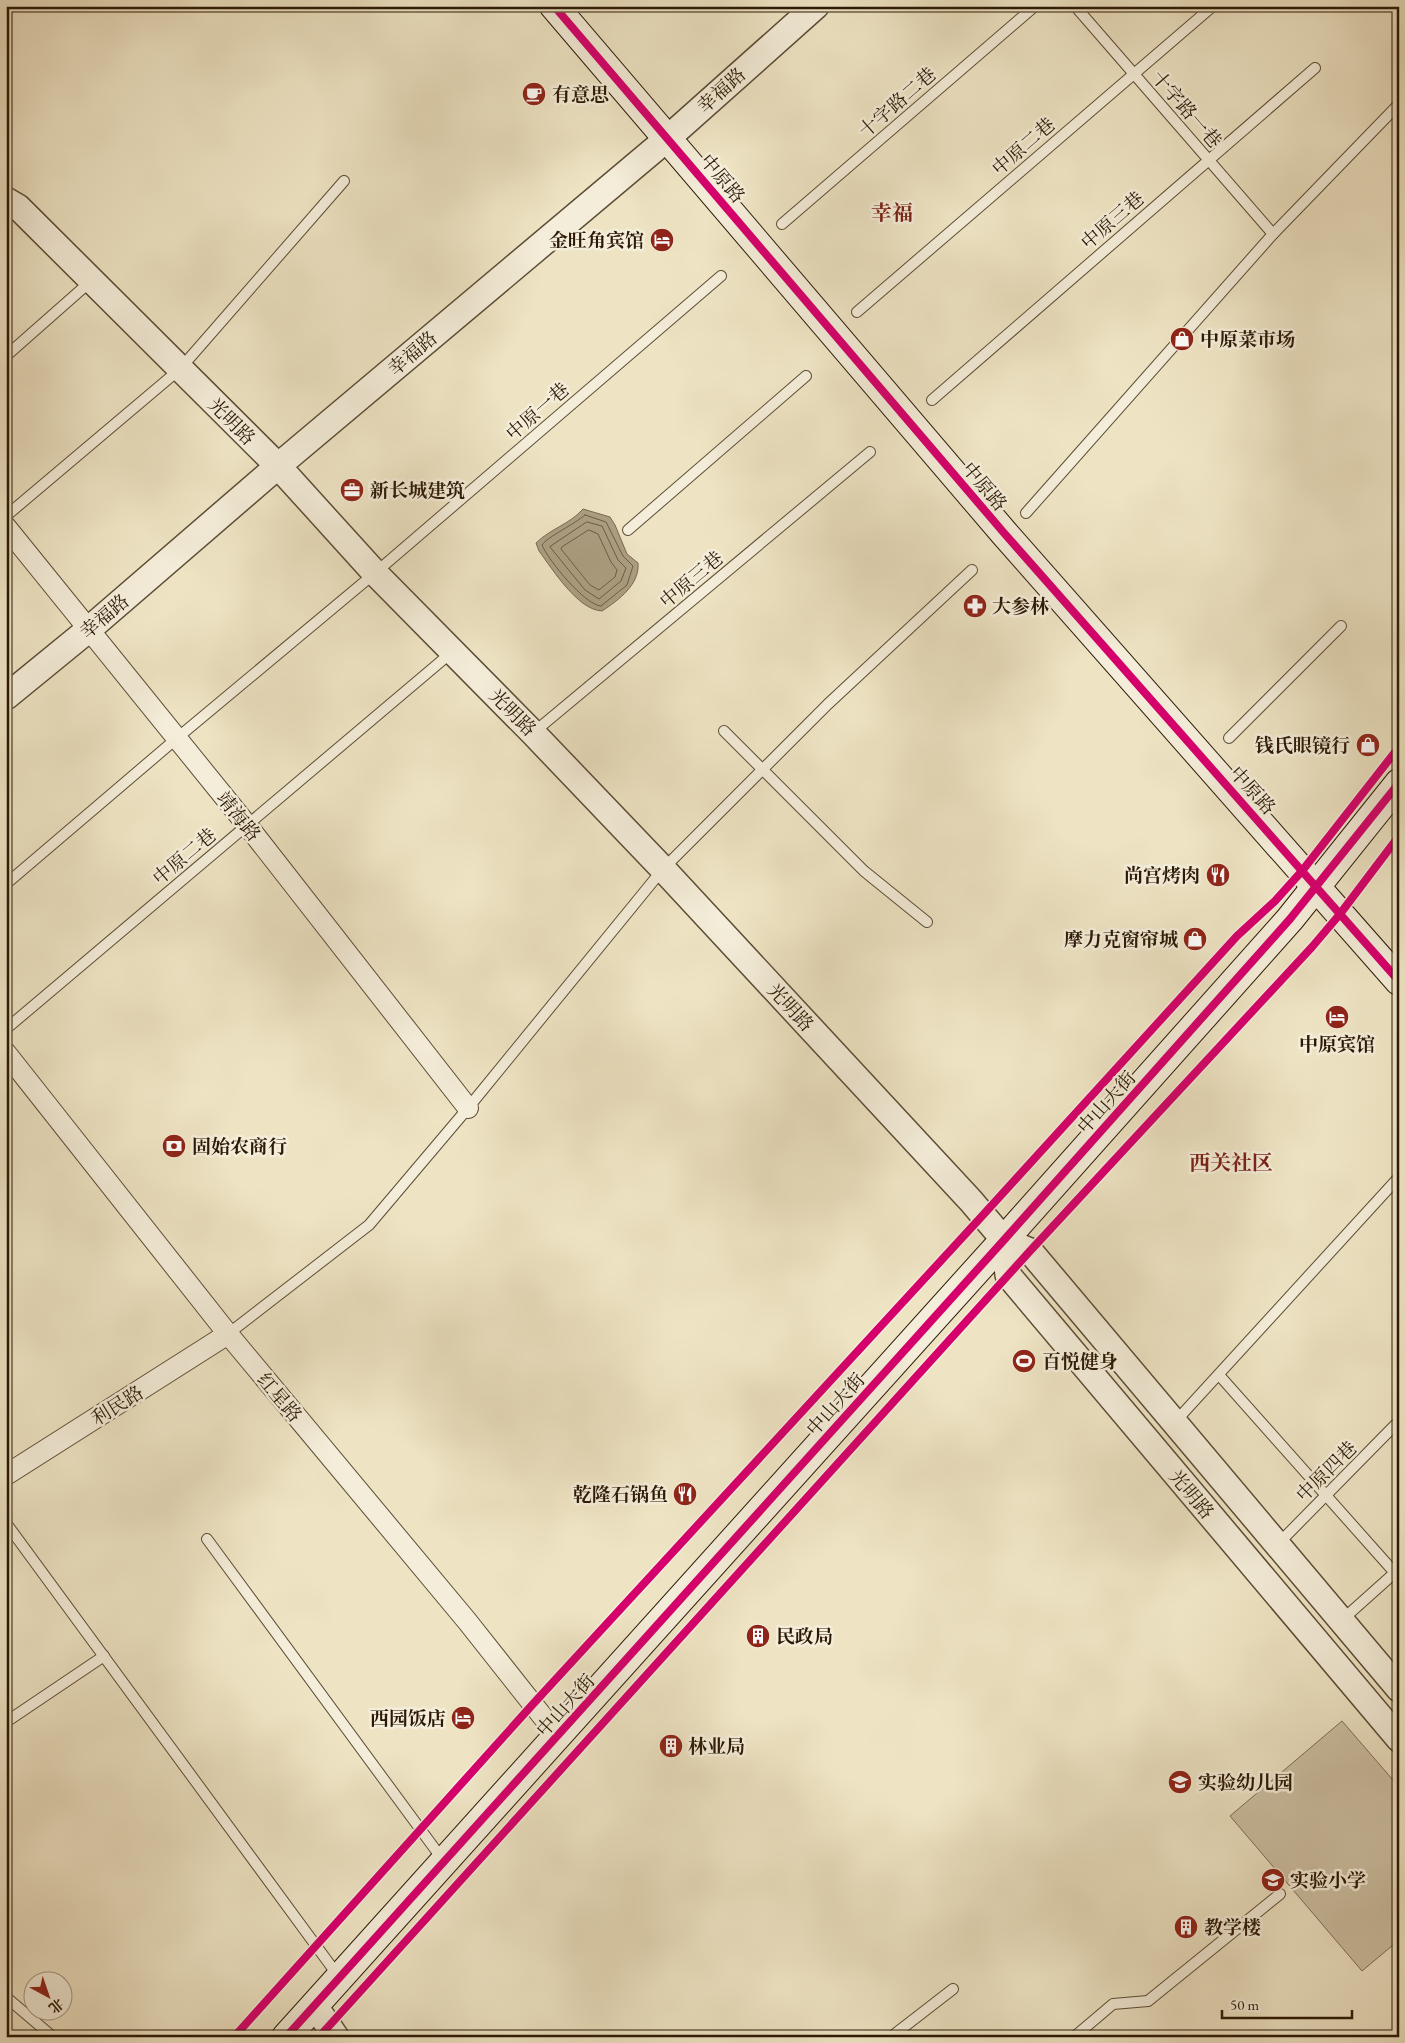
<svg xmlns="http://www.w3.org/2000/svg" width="1405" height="2043" font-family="'EB Garamond','Noto Serif SC',serif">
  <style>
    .green { fill: #cdc1a4; stroke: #7c6d55 }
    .water { fill: #ac9f83; stroke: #786951 }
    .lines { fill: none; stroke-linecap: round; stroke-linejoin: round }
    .shore { stroke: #6c5c44; stroke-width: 1 }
    .service-casing { stroke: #5c4c36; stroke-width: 12 }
    .minor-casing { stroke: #5c4c36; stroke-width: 22 }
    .tertiary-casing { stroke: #5c4c36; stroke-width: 28 }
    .secondary-casing { stroke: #2b1906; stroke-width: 30 }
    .service { stroke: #f4edd9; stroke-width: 10 }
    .minor { stroke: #f4edd9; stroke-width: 20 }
    .tertiary { stroke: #f4edd9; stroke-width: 25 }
    .secondary { stroke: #f4edd9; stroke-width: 28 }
    .cycleway-casing { stroke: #f4edd9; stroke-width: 11 }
    .cycleway { stroke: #d6006c; stroke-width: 8 }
    .labels { text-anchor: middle; stroke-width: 5; stroke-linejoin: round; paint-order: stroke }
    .street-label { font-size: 19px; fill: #2b1906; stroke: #f4edd9 }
    .poi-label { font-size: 19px; font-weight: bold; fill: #2b1906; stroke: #f4edd9; text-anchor: start }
    .quarter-label { font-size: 21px; font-weight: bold; fill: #7a1f14; stroke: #f4edd9 }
  </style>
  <rect width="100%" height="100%" fill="#eee4c4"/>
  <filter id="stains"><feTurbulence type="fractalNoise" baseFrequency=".004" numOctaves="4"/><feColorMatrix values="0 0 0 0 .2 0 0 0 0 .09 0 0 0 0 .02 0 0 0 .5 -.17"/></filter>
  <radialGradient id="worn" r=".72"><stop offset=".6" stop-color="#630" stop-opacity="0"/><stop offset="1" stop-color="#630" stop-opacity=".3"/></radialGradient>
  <!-- green -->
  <path class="green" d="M1342 1721 1399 1787V1940L1362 1971 1230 1816Z"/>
  <!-- water -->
  <path class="water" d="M583 509 610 517 615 525 627 554 638 563C640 584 619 600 602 611 578 610 553 570 539 551L536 543C550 529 570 524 583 509Z"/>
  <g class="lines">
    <!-- shore -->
    <g class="shore">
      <path d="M585 515 606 522 623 556 633 566 627 585 601 606C585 605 548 560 542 545 547 537 575 524 585 515Z"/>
      <path d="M587 522 602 526 618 560 626 568 621 581 599 599 585 590 550 547Z"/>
      <path d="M589 530 598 534 611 562 617 570 615 577 599 590 590 585 561 549 562 547Z"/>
    </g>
    <!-- service casing -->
    <g class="service-casing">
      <g id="service">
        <path d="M1075 6 1273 234"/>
        <path d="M782 224 1035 6"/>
        <path d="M857 312 1213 6"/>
        <path d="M6 356 91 281"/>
        <path d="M932 400 1315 68"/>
        <path d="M1026 513 1273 234 1399 104"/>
        <path d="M6 516 180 369 344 181"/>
        <path d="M628 530 806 376"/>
        <path d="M724 731 864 871 927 922"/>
        <path d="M533 733 870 452"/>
        <path d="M1229 738 1341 626"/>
        <path d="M6 884 176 739 375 573 721 276"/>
        <path d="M6 1029 452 652"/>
        <path d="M228 1334 369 1225 468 1108 663 869 828 704 972 570"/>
        <path d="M1219 1375 1395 1573"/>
        <path d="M1175 1422 1399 1177"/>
        <path d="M6 1523 339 1977"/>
        <path d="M207 1539 443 1860"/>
        <path d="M1277 1545 1399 1421"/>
        <path d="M1342 1620 1399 1569"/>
        <path d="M6 1722 104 1656"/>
        <path d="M6 1997 53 2037"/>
        <path d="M891 2037 953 1989"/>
        <path d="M1074 2037 1113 2004 1148 2001 1280 1894"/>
      </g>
    </g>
    <!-- minor casing -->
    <g class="minor-casing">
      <g id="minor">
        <path d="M6 527 247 825 468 1108"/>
        <path d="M6 1053 228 1334 467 1621 558 1736"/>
        <path d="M6 1475 228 1334"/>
      </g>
    </g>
    <!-- tertiary casing -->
    <g class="tertiary-casing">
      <g id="tertiary">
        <path d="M6 200 18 207 278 466 375 573 533 733 663 869 971 1201 1004 1240 1030 1251 1399 1689"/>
        <path d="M6 697 88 630 278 466 668 138 816 6"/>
        <path d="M1004 1240 1008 1275 1399 1739"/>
        <path d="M315 2006 336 2037"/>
      </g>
    </g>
    <!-- secondary casing -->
    <g class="secondary-casing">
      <g id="secondary">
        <path d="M554 6 1004 533 1399 981"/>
        <path d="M286 2037 1004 1240 1290 919 1399 783"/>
      </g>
    </g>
    <!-- service -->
    <use href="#service" class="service"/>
    <!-- minor -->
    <use href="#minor" class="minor"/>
    <!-- tertiary -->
    <use href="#tertiary" class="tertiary"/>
    <!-- secondary -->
    <use href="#secondary" class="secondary"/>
    <!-- cycleway casing -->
    <g class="cycleway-casing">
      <g id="cycleway">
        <path d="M554 6 1004 533 1399 981"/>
        <path d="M234 2037 533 1704 983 1215 1237 936 1275 901 1302 871 1399 747"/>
        <path d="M286 2037 1004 1240 1290 919 1399 783"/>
        <path d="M319 2037 1030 1251 1312 947 1340 914 1399 836"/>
      </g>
    </g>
    <!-- cycleway -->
    <use href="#cycleway" class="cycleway"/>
  </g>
  <!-- icons -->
  <defs>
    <g id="cafe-disc" transform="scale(1.25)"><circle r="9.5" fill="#8f2418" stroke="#f4edd9"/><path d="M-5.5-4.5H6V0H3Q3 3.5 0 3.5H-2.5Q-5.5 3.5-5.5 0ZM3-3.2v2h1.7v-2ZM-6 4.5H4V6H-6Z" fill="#fff"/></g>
    <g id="hotel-disc" transform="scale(1.25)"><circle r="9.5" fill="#8f2418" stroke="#f4edd9"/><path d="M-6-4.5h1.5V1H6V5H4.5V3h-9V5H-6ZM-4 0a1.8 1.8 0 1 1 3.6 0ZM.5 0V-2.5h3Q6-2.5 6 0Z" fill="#fff"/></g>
    <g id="shop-disc" transform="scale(1.25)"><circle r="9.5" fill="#8f2418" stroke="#f4edd9"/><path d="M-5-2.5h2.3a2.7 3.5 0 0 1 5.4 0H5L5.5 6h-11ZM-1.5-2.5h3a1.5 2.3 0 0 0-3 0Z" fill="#fff"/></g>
    <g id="office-disc" transform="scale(1.25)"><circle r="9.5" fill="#8f2418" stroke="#f4edd9"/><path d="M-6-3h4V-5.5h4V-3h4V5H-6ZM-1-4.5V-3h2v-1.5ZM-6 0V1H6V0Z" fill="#fff"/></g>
    <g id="pharmacy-disc" transform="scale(1.25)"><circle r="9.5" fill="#8f2418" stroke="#f4edd9"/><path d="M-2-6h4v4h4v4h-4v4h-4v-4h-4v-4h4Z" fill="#fff"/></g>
    <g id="restaurant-disc" transform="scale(1.25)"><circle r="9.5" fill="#8f2418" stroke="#f4edd9"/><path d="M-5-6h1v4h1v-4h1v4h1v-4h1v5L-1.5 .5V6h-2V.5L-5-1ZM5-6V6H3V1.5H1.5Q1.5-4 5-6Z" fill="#fff"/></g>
    <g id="bank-disc" transform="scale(1.25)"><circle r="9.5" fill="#8f2418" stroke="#f4edd9"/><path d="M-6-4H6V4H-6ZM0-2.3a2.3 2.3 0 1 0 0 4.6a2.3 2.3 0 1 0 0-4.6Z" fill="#fff"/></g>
    <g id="stadium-disc" transform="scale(1.25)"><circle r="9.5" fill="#8f2418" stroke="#f4edd9"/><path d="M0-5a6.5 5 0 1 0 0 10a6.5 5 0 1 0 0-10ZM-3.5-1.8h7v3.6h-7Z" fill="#fff"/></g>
    <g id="building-disc" transform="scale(1.25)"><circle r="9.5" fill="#8f2418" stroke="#f4edd9"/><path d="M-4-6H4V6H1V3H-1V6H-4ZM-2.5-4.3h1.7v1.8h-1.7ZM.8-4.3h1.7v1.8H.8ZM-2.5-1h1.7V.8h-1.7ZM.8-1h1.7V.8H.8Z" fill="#fff"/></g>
    <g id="school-disc" transform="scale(1.25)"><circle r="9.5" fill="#8f2418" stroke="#f4edd9"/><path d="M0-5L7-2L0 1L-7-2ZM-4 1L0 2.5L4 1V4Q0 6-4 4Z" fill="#fff"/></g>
  </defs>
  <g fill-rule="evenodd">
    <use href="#cafe-disc" x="534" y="94"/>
    <use href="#hotel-disc" x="662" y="240"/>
    <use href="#shop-disc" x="1182" y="339"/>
    <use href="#office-disc" x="352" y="490"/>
    <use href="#pharmacy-disc" x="975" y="606"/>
    <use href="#shop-disc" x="1368" y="745"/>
    <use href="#restaurant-disc" x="1218" y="875"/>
    <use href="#shop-disc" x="1195" y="939"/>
    <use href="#hotel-disc" x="1337" y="1017"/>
    <use href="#bank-disc" x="174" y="1146"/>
    <use href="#stadium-disc" x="1024" y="1361"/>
    <use href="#restaurant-disc" x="685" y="1494"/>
    <use href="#building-disc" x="758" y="1636"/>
    <use href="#hotel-disc" x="463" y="1718"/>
    <use href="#building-disc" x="671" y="1746"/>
    <use href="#school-disc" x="1180" y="1782"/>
    <use href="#school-disc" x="1273" y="1880"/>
    <use href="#building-disc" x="1186" y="1927"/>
  </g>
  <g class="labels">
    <!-- street labels -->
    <g class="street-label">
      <text transform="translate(721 90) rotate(-42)" y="7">幸福路</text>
      <text transform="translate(897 102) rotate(-41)" y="7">十字路二巷</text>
      <text transform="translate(1187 109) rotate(49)" y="7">十字路一巷</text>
      <text transform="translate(1023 146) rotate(-41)" y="7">中原二巷</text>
      <text transform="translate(723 178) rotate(50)" y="7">中原路</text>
      <text transform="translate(1112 220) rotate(-41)" y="7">中原三巷</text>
      <text transform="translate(412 353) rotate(-40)" y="7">幸福路</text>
      <text transform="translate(537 411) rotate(-41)" y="7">中原一巷</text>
      <text transform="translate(232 421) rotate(45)" y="7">光明路</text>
      <text transform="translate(985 486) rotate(50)" y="7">中原路</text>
      <text transform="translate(691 579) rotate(-40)" y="7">中原三巷</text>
      <text transform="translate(104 616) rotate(-40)" y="7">幸福路</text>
      <text transform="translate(513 712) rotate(45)" y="7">光明路</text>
      <text transform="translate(1253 790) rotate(48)" y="7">中原路</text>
      <text transform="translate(239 816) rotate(51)" y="7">靖海路</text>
      <text transform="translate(184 856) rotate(-40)" y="7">中原二巷</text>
      <text transform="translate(791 1007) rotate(47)" y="7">光明路</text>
      <text transform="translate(1106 1102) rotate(-48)" y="7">中山大街</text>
      <text transform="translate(280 1397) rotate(50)" y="7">红星路</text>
      <text transform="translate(835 1404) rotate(-48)" y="7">中山大街</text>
      <text transform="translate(117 1405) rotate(-32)" y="7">利民路</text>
      <text transform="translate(1326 1471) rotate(-45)" y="7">中原四巷</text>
      <text transform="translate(1192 1494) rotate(50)" y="7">光明路</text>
      <text transform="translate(565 1705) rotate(-48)" y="7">中山大街</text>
    </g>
    <!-- poi labels -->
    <g class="poi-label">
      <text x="552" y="101">有意思</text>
      <text x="644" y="247" text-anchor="end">金旺角宾馆</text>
      <text x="1200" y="346">中原菜市场</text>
      <text x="370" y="497">新长城建筑</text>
      <text x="992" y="613">大参林</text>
      <text x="1350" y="752" text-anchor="end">钱氏眼镜行</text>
      <text x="1200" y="882" text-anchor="end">尚宫烤肉</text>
      <text x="1178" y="946" text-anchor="end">摩力克窗帘城</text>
      <text x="1337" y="1051" text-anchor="middle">中原宾馆</text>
      <text x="192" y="1153">固始农商行</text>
      <text x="1042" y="1368">百悦健身</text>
      <text x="668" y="1501" text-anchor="end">乾隆石锅鱼</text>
      <text x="776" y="1643">民政局</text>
      <text x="446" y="1725" text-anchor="end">西园饭店</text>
      <text x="688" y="1753">林业局</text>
      <text x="1198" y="1789">实验幼儿园</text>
      <text x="1290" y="1887">实验小学</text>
      <text x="1204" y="1934">教学楼</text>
    </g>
    <!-- quarter labels -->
    <g class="quarter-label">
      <text x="892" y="220">幸福</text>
      <text x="1231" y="1170">西关社区</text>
    </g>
  </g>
  <!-- margin -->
  <rect width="1405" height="2043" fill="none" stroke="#eee4c4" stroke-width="25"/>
  <rect x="8" y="8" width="1390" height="2028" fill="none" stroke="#2b1906" stroke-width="2.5"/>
  <rect x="12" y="12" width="1380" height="2018" fill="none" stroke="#2b1906"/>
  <!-- north arrow -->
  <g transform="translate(48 1996) rotate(140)"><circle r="24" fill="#f4edd9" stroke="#a49885"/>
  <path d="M0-4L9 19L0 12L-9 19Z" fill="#8f2418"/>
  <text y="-8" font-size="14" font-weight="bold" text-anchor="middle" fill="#2b1906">北</text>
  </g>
  <!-- scale -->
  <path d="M1222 2010v8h130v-8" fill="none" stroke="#2b1906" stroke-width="2.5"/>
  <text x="1230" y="2010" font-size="15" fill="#2b1906" stroke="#f4edd9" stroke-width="4" paint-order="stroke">50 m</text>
  <rect width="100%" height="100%" filter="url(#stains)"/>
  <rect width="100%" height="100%" fill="url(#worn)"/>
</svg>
